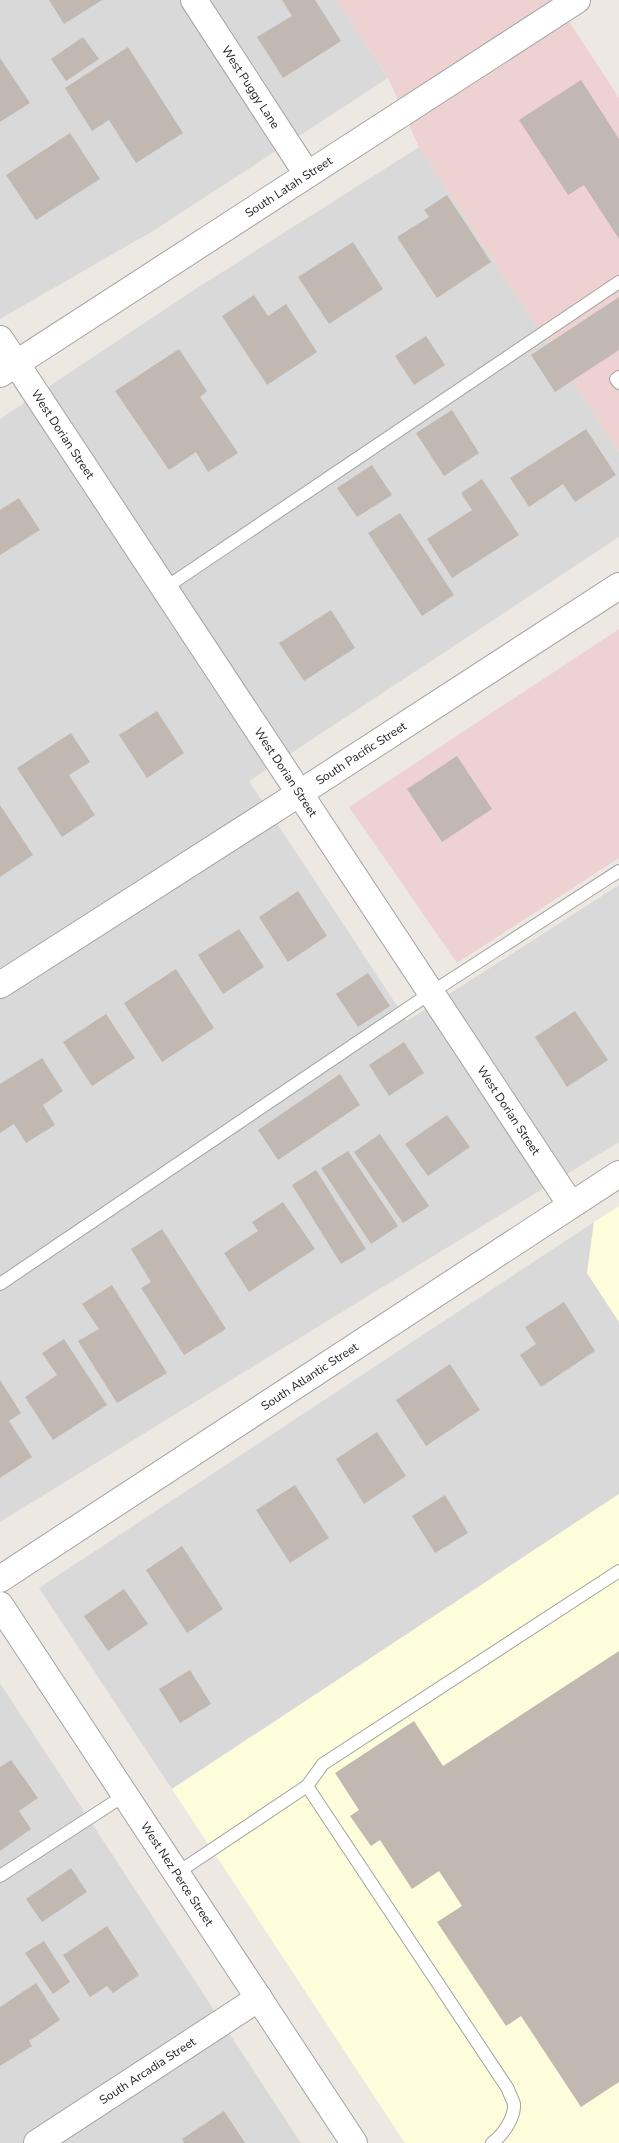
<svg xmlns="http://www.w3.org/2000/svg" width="619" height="2143" font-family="'Nunito Sans',sans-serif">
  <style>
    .residential { fill: #dad9d9 }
    .commercial { fill: #eed2d1 }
    .education { fill: #fdfcdb }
    .building { fill: #c1b8b2 }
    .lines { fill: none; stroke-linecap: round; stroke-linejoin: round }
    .lane-casing { stroke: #a3a3a3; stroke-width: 14 }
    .street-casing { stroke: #a3a3a3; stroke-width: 28 }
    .lane { stroke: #fff; stroke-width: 12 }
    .street { stroke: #fff; stroke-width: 26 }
    .labels { text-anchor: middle; stroke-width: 5; stroke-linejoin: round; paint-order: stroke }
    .street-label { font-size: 12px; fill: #1c1c1c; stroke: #fff }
  </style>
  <rect width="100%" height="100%" fill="#ede9e2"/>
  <!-- residential -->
  <g class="residential">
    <path d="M0 0H337L388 78 153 231 0 319Z"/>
    <path d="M419 147 619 452V537L249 781 407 1021 619 885V1142L0 1522V419L194 290Z"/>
    <path d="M594 1222 587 1273 619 1322V1494L172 1789 39 1588Z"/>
    <path d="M0 1683 301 2143H0Z"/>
  </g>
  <!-- commercial -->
  <g class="commercial">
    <path d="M337 0H555L619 98V452L419 147 388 78Z"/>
    <path d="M619 629V858L457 963 349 807Z"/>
  </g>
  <!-- education -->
  <g class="education">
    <path d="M619 1206V1322L587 1273 594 1222Z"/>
    <path d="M619 1494V2143H405L172 1789Z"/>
  </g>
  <!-- building -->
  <g class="building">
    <path d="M49 0H102L64 24Z"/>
    <path d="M282 0H315L341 41 283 78 257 37 292 16Z"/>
    <path d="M83 37 99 59 66 81 51 59Z"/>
    <path d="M128 47 183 133 136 163 109 120 92 131 65 88Z"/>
    <path d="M0 58 30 103 0 122Z"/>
    <path d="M581 80 619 139V239L584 185 568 195 519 120Z"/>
    <path d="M70 133 100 179 36 220 6 175Z"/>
    <path d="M447 195 491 262 437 298 397 237 429 217 424 210Z"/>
    <path d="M353 242 383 289 329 324 298 277Z"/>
    <path d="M254 295 268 316 286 304 317 352 267 385 222 316Z"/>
    <path d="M619 297V350L555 392 531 355Z"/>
    <path d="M426 336 445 365 414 385 395 356Z"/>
    <path d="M179 349 207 391 200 397 238 453 208 472 196 452 169 470 115 391Z"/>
    <path d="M452 410 479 453 444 476 416 433Z"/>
    <path d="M586 429 616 475 575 502 563 484 529 507 510 478Z"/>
    <path d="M372 465 392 495 357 517 337 488Z"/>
    <path d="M482 479 519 535 452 578 427 539 472 510 461 493Z"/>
    <path d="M19 498 40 530 0 555V510Z"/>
    <path d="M400 513 454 595 422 616 368 533Z"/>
    <path d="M331 610 355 648 304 681 279 643Z"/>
    <path d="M157 711 184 753 147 778 119 735Z"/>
    <path d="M71 733 90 762 69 775 95 815 62 837 17 768Z"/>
    <path d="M457 756 492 809 442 842 407 789Z"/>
    <path d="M0 805 33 855 0 877Z"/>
    <path d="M298 891 327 936 288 962 259 917Z"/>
    <path d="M239 929 264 967 223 994 198 955Z"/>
    <path d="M176 969 214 1028 162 1062 124 1003Z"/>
    <path d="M368 973 390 1006 358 1027 336 994Z"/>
    <path d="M575 1011 608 1060 567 1087 535 1037Z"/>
    <path d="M106 1014 135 1058 92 1086 63 1042Z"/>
    <path d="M404 1042 424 1073 389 1096 369 1065Z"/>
    <path d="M42 1058 63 1091 43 1105 55 1125 26 1143 14 1124 0 1133V1084Z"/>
    <path d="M340 1074 360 1105 278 1160 258 1130Z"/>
    <path d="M447 1115 470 1147 428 1176 405 1144Z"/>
    <path d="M380 1134 429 1206 403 1223 354 1152Z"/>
    <path d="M348 1151 398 1226 371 1244 321 1168Z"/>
    <path d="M316 1170 366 1249 341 1264 292 1185Z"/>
    <path d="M283 1202 315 1249 249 1292 224 1253 258 1231 252 1222Z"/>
    <path d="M162 1229 226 1329 184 1355 141 1288 151 1282 131 1249Z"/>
    <path d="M112 1285 167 1373 117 1403 78 1341 99 1329 82 1304Z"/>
    <path d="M564 1302 595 1351 541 1387 520 1355 536 1344 525 1327Z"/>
    <path d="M64 1339 107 1405 53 1440 25 1397 57 1375 42 1353Z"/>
    <path d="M450 1364 480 1410 426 1446 396 1400Z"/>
    <path d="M0 1380 21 1413 9 1421 32 1457 0 1478Z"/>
    <path d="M377 1432 406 1476 364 1504 336 1459Z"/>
    <path d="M295 1485 329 1538 290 1563 256 1510Z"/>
    <path d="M445 1495 468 1533 435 1553 412 1516Z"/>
    <path d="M182 1546 223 1609 187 1633 146 1570Z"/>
    <path d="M124 1589 148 1624 108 1651 84 1616Z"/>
    <path d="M619 1651V2082L581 2107 521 2016 506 2026 437 1922 462 1906 439 1871 412 1889 380 1840 371 1846 350 1816 359 1810 335 1773 414 1721 443 1766Z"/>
    <path d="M190 1670 211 1704 180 1723 159 1689Z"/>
    <path d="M11 1760 38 1798 19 1811 31 1829 0 1851V1767Z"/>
    <path d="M71 1868 87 1892 42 1922 26 1899Z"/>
    <path d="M107 1926 139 1975 113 1993 107 1986 90 1997 63 1955Z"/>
    <path d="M44 1941 70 1982 53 1994 25 1953Z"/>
    <path d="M36 1983 60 2020 29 2041 32 2046 0 2066V2007Z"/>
    <path d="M224 2111 245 2143H184L182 2139Z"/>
  </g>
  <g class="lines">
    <!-- lane casing -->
    <g class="lane-casing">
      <g id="lane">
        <path d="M619 377 616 379 619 383"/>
        <path d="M165 588 619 282"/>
        <path d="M0 1284 432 992 619 871"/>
        <path d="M307 1786 508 2089C509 2093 513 2100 514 2104 515 2118 502 2136 492 2143"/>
        <path d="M177 1873 307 1786 323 1764 619 1571"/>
        <path d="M0 1876 125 1795"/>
      </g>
    </g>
    <!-- street casing -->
    <g class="street-casing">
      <g id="street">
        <path id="s1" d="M194 0 307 174"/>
        <path id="s2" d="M0 339 571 1205"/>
        <path id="s3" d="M0 374 577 0"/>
        <path id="s4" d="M0 985 300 793 619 586"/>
        <path id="s5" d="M0 1579 619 1174"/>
        <path id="s6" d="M0 1605 354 2143"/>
        <path id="s7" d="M37 2143 259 1998"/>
      </g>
    </g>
    <!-- lane -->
    <use href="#lane" class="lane"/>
    <!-- street -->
    <use href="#street" class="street"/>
  </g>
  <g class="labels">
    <!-- street labels -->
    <g class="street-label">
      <text dy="4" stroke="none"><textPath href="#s1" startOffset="104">West Puggy Lane</textPath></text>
      <text dy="4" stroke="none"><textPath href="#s3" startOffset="344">South Latah Street</textPath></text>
      <text dy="4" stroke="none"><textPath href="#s2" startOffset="114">West Dorian Street</textPath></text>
      <text dy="4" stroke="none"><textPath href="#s4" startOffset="429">South Pacific Street</textPath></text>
      <text dy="4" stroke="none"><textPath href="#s2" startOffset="519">West Dorian Street</textPath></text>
      <text dy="4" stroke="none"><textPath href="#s2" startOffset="924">West Dorian Street</textPath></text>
      <text dy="4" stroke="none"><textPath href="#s5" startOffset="370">South Atlantic Street</textPath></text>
      <text dy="4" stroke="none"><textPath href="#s6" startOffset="322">West Nez Perce Street</textPath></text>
      <text dy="4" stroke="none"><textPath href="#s7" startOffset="132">South Arcadia Street</textPath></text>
    </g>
  </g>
</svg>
